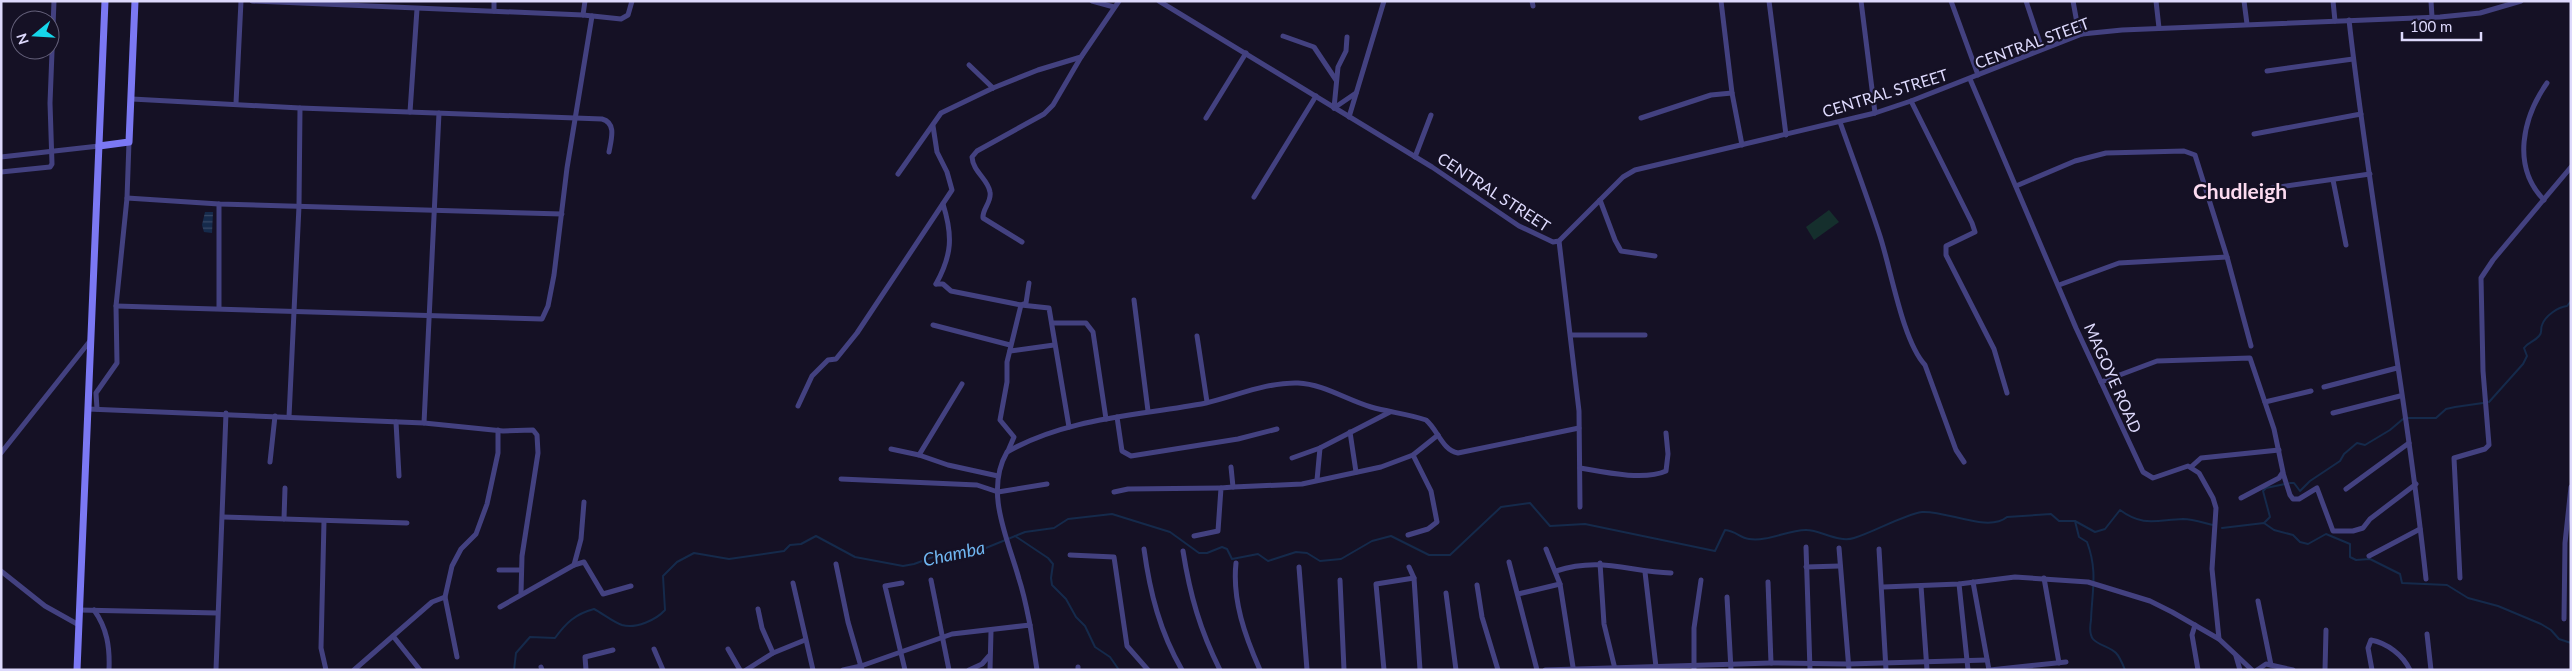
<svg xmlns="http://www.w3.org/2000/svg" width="2572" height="671" font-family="Lato,sans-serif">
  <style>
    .pitch { fill: #152f2d }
    .water { fill: url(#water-rules) }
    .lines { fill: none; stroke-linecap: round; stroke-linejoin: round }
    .stream { stroke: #152a4b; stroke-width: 2 }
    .minor { stroke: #434180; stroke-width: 5 }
    .secondary { stroke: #7b78f3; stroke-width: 7 }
    .labels { text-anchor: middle; stroke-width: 4.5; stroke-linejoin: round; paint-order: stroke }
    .street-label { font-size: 16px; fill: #ddd9fc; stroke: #151125 }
    .water-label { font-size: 18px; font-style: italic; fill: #70b7f2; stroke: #151125 }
    .district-label { font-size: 21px; font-weight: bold; fill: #fcdbf0; stroke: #151125 }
  </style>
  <defs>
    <pattern id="water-rules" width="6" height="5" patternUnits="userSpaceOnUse" patternTransform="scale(1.25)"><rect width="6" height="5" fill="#152a4b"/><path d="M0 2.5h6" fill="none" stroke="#374866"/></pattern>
  </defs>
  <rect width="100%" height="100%" fill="#151125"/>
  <!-- pitch -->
  <path class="pitch" d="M1829 210 1839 222 1814 240 1806 227Z"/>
  <!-- water -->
  <path class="water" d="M205 212H213L212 233 204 232 202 225Z"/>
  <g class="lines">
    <!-- stream -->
    <g class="stream">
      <path d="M2489 402 2523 364 2527 356 2524 348C2528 342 2534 342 2539 336 2543 332 2540 330 2542 325 2545 316 2558 307 2567 306L2571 301"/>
      <path d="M2407 418H2436L2446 409 2455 407 2483 403"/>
      <path d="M2290 483H2294L2300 491 2310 481 2340 461 2344 454 2357 443 2365 445 2390 430 2403 419"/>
      <path d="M2075 521 2079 537 2087 542C2098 571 2092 591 2091 620 2090 626 2089 634 2093 639 2098 645 2110 647 2116 653 2120 657 2123 665 2125 670"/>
      <path d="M2264 523 2270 517 2263 491 2266 488 2285 484"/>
      <path d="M2222 528 2264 523 2274 530 2293 535 2300 542 2308 544 2326 534 2350 544V557L2356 560 2370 559 2400 574 2402 583 2447 585 2468 598 2498 606 2541 624 2551 630 2559 639 2571 643"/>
      <path d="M1015 536 1048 558 1053 564 1051 578 1052 585 1066 599 1076 617 1085 626 1095 647 1110 657 1119 670"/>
      <path d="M514 670 516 653 530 637 555 638C566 623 575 614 594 609 602 613 613 622 622 625 636 629 656 620 665 610L663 576 677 562 694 553 729 559 784 551 790 545 801 544 816 536 855 557 903 566 914 564 944 553 976 552 1025 532 1054 528 1068 519 1112 514 1170 532 1199 553H1207L1222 547 1227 549 1232 559 1258 554 1268 561 1296 552 1307 553 1320 561 1341 559 1372 541 1391 536 1429 555H1450L1501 507 1530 503 1550 526 1585 524 1715 551 1725 530C1736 531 1740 538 1749 539 1768 542 1787 530 1806 530 1821 530 1838 543 1854 538 1874 532 1903 515 1922 512 1946 510 1988 533 2007 517L2051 514 2059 521H2075L2095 532 2105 529 2120 510C2143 527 2156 520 2183 519 2193 519 2204 523 2213 525"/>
    </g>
    <!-- minor -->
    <g class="minor">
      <path d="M252 1 583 15 621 19 628 15 632 1"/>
      <path d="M1092 1 1114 7"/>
      <path d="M1159 1 1432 167 1519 226 1553 242 1559 241 1623 177 1635 170 1875 113 1911 101 2082 34 2122 30 2440 17 2480 13 2521 1"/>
      <path d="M1532 1 1533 6"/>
      <path d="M1721 1 1732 93 1742 145"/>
      <path d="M1769 1 1786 135"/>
      <path d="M1861 1 1875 113"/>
      <path d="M1951 1 1978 75"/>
      <path d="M2026 1 2042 49"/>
      <path d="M2073 1 2077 23 2082 34"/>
      <path d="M2156 1 2159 28"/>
      <path d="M2244 1 2247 24"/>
      <path d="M2333 1 2335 21"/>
      <path d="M2431 1 2432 17"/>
      <path d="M494 11V1"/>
      <path d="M583 15 585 1"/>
      <path d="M2349 20C2370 207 2406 392 2426 579"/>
      <path d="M1283 36 1314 47 1336 80"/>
      <path d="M969 65 993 88"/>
      <path d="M2267 71 2353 59"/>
      <path d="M1970 79 2076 328 2143 472 2153 478 2188 466 2199 473 2213 498 2216 508 2212 569 2219 639"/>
      <path d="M132 99 300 108 602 119C617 123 611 140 609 152"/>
      <path d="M1911 101 1972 223 1975 232 1946 246V255L1994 349 2007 393"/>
      <path d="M236 103 241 1"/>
      <path d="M1334 108 1338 67 1346 51 1347 37"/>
      <path d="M1334 108 1356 93"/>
      <path d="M410 112 417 9"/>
      <path d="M1349 117 1384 1"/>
      <path d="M1206 118 1246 53"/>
      <path d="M1641 118 1711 95 1732 93"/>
      <path d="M1840 122C1853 159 1867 196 1879 233 1891 268 1902 340 1925 365L1956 450 1964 462"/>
      <path d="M2254 134 2361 114"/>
      <path d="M1 157 99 146"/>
      <path d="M1415 157 1431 115"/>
      <path d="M1 172 50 167 52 164 50 103 54 1"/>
      <path d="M898 174 941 113 993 88 1038 70 1081 57 1119 1"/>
      <path d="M2333 180 2346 245"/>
      <path d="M2016 186 2075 161 2106 153 2184 151 2195 155 2227 257 2251 346"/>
      <path d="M2272 188 2370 174"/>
      <path d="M1254 197 1316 96"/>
      <path d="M127 198 219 204 562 214"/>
      <path d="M1600 200 1615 240 1621 251 1655 256"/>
      <path d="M2544 200C2511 166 2523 117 2547 83"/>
      <path d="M219 204V308"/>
      <path d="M1559 241 1579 411 1580 507"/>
      <path d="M1022 242 983 218C982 209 992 202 990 192 988 179 973 172 972 157L977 151 1044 114 1053 105 1081 57"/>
      <path d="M936 284H943L951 291 1021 305 1049 308 1069 427"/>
      <path d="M936 284C952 255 953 236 943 204"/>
      <path d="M2059 285 2119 263 2227 257"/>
      <path d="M1134 300 1148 411"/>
      <path d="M116 306 542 319 548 306 554 275 567 168 592 16"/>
      <path d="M1052 323H1086L1093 332 1106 419"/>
      <path d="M933 325 1010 345"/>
      <path d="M1571 335H1645"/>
      <path d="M1197 336 1207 402"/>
      <path d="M1010 351 1054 345"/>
      <path d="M2101 382 2157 361 2250 358 2274 429 2283 472 2279 478 2241 498"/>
      <path d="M962 384 919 455 948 465 998 476"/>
      <path d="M2324 387 2397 368"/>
      <path d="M2265 402 2311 391"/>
      <path d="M798 406 812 376 828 360 836 359 857 333 952 190 947 172 937 152 933 126"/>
      <path d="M88 409 424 423 503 431 533 430 537 435 538 453 522 556 521 593"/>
      <path d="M97 409 96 393 117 363 116 306 127 198 129 142"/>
      <path d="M2333 413 2400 396"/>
      <path d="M289 417 299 206 300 108"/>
      <path d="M1117 417 1122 451 1131 456 1238 439 1277 429"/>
      <path d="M396 422 399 476"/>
      <path d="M424 423 439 113"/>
      <path d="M1350 432 1356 472"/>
      <path d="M891 449 919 455"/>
      <path d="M1008 451 1014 437 1000 420 1007 382V362L1021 305 1026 303 1029 283"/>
      <path d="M1 453 90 341"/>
      <path d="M1292 458 1320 448 1390 412"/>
      <path d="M270 462 275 416"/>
      <path d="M2191 467 2201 458 2279 450"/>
      <path d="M1580 468C1603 472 1644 481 1666 471L1668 454 1666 433"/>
      <path d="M2283 473 2290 495 2293 499H2299L2317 488 2333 531H2353L2363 528 2370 519 2416 484"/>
      <path d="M841 479 977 485 998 492 1047 484"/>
      <path d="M1317 480 1320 448"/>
      <path d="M1233 487 1302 484 1381 467 1413 455 1438 435"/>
      <path d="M2346 489 2409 443"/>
      <path d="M1114 492 1128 489 1221 488"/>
      <path d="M223 517 407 523"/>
      <path d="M284 519 285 488"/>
      <path d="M324 521 321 648 326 670"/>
      <path d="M1408 535 1428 529 1437 522 1431 491 1413 455"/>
      <path d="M1194 536 1218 531 1221 488 1233 487 1231 467"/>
      <path d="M1806 547 1810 670"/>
      <path d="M1839 548 1849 670"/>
      <path d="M1144 549C1150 593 1160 632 1182 670"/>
      <path d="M1546 549 1560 584 1573 667"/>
      <path d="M1879 549 1886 670"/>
      <path d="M1183 551C1190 595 1200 630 1220 670"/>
      <path d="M1070 555 1114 557 1127 646 1148 670"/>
      <path d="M2369 556 2420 529"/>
      <path d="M1509 562 1537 670"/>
      <path d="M1236 563C1232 600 1245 636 1260 670"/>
      <path d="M1600 563 1604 624 1615 669"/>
      <path d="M836 564 848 622 862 670"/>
      <path d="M574 565 584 562 603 594 631 586"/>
      <path d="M1299 567 1307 670"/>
      <path d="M1409 567 1414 578 1420 670"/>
      <path d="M1806 567 1840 566"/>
      <path d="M499 570H521"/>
      <path d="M1 571 45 606 79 625"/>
      <path d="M1556 571C1600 557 1627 571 1671 573"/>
      <path d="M1645 572 1656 667"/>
      <path d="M2044 578 2059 663"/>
      <path d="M2460 578 2454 458 2485 449 2489 445 2483 371 2481 278 2493 260 2571 167"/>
      <path d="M931 580 949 670"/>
      <path d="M1340 580 1344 670"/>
      <path d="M1768 582 1771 663"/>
      <path d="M1973 582 1989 670"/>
      <path d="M793 583 813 670"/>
      <path d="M902 583 885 586 905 670"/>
      <path d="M1959 584 1968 670"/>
      <path d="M1477 585 1482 617 1498 670"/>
      <path d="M1921 586 1927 670"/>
      <path d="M1883 587 1959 584 2015 577 2088 582 2150 601 2172 612 2219 639 2252 670"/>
      <path d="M1446 593 1456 670"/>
      <path d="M1518 594 1560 584"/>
      <path d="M445 597 452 566 461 549 476 534 487 504 498 453V430"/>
      <path d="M1727 597 1731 670"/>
      <path d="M2258 601 2271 665"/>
      <path d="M500 607 574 565 581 539 584 502"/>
      <path d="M758 609 762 628 773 653"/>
      <path d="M79 610 217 613"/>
      <path d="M94 610C107 628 110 647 109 670"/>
      <path d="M2564 619 2565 543 2571 487"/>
      <path d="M1030 625C1027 610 1024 594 1019 579 1008 539 984 492 1007 452 1068 417 1139 416 1206 403 1236 396 1267 382 1298 383 1323 384 1347 400 1371 407 1389 412 1408 414 1426 420 1438 430 1442 450 1458 453L1579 428"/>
      <path d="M2195 625 2192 635 2198 670"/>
      <path d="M2427 634 2431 670"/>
      <path d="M393 636 420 670"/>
      <path d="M654 649 663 670"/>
      <path d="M728 649 740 670"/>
      <path d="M2236 656 2240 670"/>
      <path d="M541 667 542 670"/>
      <path d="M216 670 226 413"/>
      <path d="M354 670 432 602 445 597 457 657"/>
      <path d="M586 670 585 657 613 650"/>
      <path d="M746 670 773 653 805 640"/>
      <path d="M843 670 861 666 952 634 1030 625 1037 670"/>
      <path d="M969 670 982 664 989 656"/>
      <path d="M990 670 991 631"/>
      <path d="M1078 670V667"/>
      <path d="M1384 670 1376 584 1414 578"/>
      <path d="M1545 670 1771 663 1848 664 1987 660"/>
      <path d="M1694 670V628L1701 580"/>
      <path d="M1990 670 2066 662"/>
      <path d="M2257 670 2266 664 2293 670"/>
      <path d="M2325 670 2326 630"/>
      <path d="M2372 670 2368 648 2371 640C2387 643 2403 655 2410 670"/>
    </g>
    <!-- secondary -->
    <g class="secondary">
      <path d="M99 146 129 142 135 1"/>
      <path d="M77 670 105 1"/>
    </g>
  </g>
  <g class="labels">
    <!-- street labels -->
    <g class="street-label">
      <text transform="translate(2032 43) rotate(-20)" y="6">CENTRAL STEET</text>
      <text transform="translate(1885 93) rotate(-17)" y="6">CENTRAL STREET</text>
      <text transform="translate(1494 192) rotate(33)" y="6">CENTRAL STREET</text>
      <text transform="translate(2113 378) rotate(66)" y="6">MAGOYE ROAD</text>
    </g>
    <!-- water labels -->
    <g class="water-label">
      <text transform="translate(954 554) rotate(-12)" y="6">Chamba</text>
    </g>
    <!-- district labels -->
    <g class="district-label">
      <text x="2240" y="199">Chudleigh</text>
    </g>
  </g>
  <!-- border -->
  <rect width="2572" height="671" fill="none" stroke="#ddd9fc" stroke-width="5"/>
  <!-- north arrow -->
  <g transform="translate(35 35) rotate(252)"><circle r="24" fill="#151125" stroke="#65617b"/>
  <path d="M0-4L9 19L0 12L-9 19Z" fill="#16d6ea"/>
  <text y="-8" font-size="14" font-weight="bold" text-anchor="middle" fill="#ddd9fc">N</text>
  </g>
  <!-- scale -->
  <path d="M2402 32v8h79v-8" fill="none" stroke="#ddd9fc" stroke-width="2.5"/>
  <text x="2410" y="32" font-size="15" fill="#ddd9fc" stroke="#151125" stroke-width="4" paint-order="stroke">100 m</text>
</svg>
